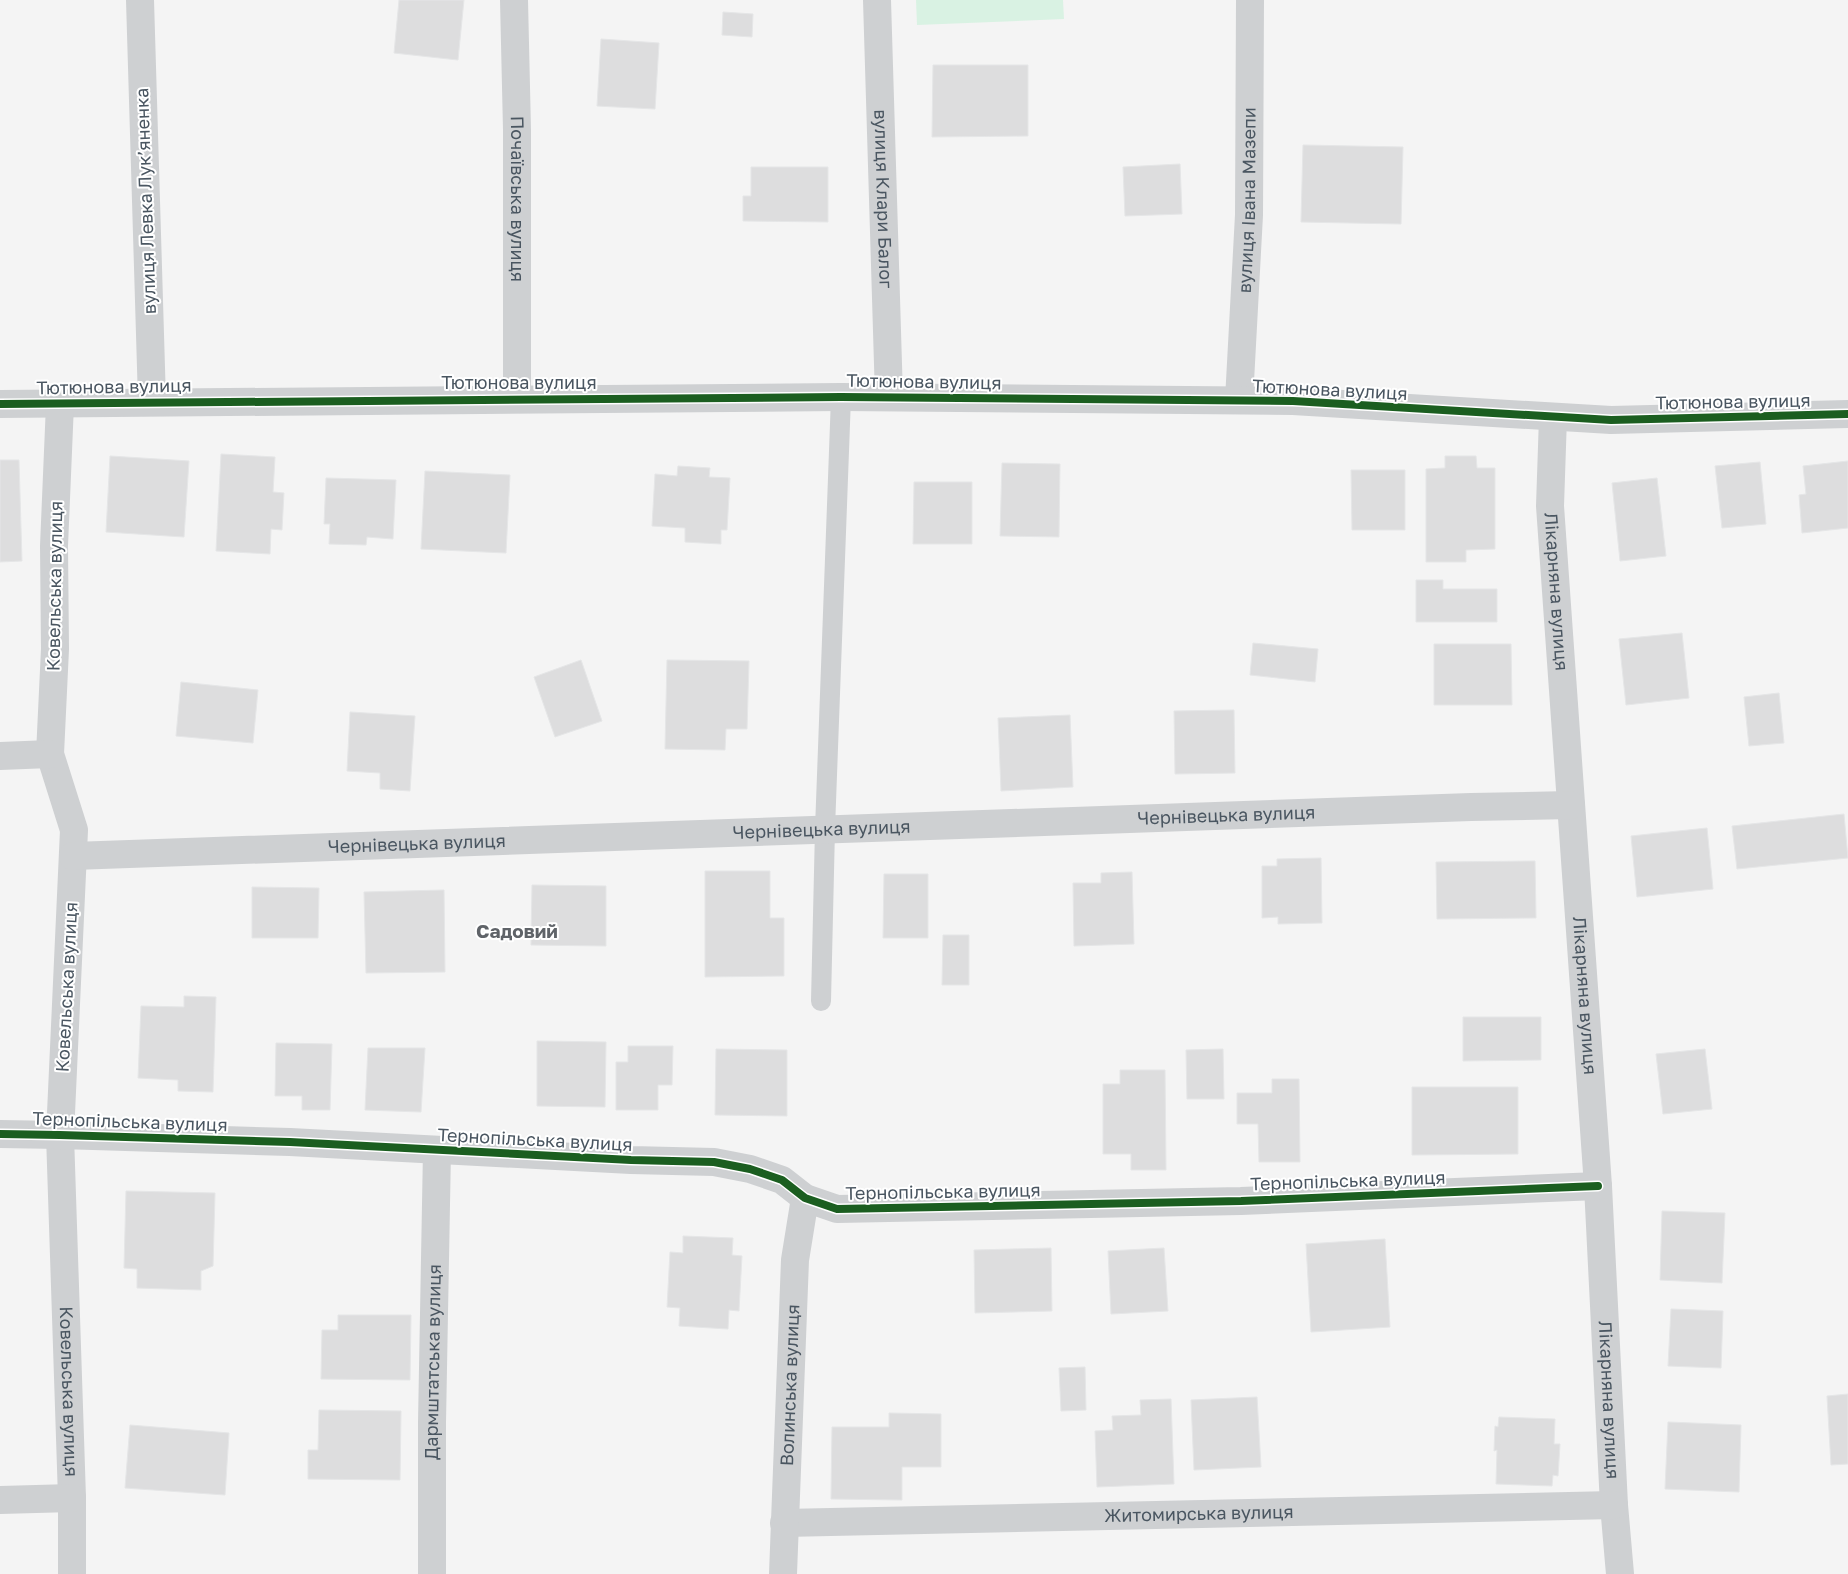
<svg xmlns="http://www.w3.org/2000/svg" width="1848" height="1574" font-family="'Golos Text',sans-serif">
  <style>
    .green { fill: #d9f2e3 }
    .building { fill: #ddddde; stroke: #e5e6e7 }
    .lines { fill: none; stroke-linecap: round; stroke-linejoin: round }
    .service { stroke: #ced0d2; stroke-width: 20 }
    .minor { stroke: #ced0d2; stroke-width: 28 }
    .cycleway-casing { stroke: #fff; stroke-width: 11 }
    .cycleway { stroke: #1b5e20; stroke-width: 8 }
    .labels { text-anchor: middle; stroke-width: 4; stroke-linejoin: round; paint-order: stroke }
    .street-label { font-size: 18px; fill: #4a5661; stroke: #fff }
    .neighbourhood-label { font-size: 19px; font-weight: bold; fill: #5f6368; stroke: #fff }
  </style>
  <rect width="100%" height="100%" fill="#f4f4f4"/>
  <!-- green -->
  <path class="green" d="M916 0H1063L1064 19 917 25Z"/>
  <!-- building -->
  <g class="building">
    <path d="M399 0H464L458 60 394 53Z"/>
    <path d="M723 12 753 14 752 37 722 35Z"/>
    <path d="M601 39 659 43 655 109 597 106Z"/>
    <path d="M933 65H1028V136L932 137Z"/>
    <path d="M1303 145 1403 147 1401 224 1301 222Z"/>
    <path d="M1180 164 1182 214 1125 216 1123 167Z"/>
    <path d="M751 167H828V222L743 221V196H751Z"/>
    <path d="M221 454 275 457 273 492 284 493 282 530 271 529 270 554 216 551Z"/>
    <path d="M110 456 189 461 184 537 106 532Z"/>
    <path d="M1445 456H1476L1477 468H1495V549L1466 550V562H1426V469L1445 468Z"/>
    <path d="M0 460H19L22 561 0 562Z"/>
    <path d="M1848 461V528L1802 533 1799 495 1806 494 1803 466Z"/>
    <path d="M1760 462 1766 524 1722 528 1715 466Z"/>
    <path d="M1002 463 1060 464 1059 537 1000 536Z"/>
    <path d="M678 466 710 468 709 477 730 478 727 530H721V544L685 542V528L652 526 655 474 677 476Z"/>
    <path d="M1351 470H1405V530H1352Z"/>
    <path d="M425 471 510 475 506 553 421 549Z"/>
    <path d="M326 478 396 480 393 539 367 537 366 545 329 544 330 524H324Z"/>
    <path d="M1657 478 1666 556 1620 561 1612 483Z"/>
    <path d="M914 482H972V544H913Z"/>
    <path d="M1416 580H1443V589H1497V622H1416Z"/>
    <path d="M1682 633 1689 698 1626 705 1619 639Z"/>
    <path d="M1253 643 1318 649 1315 682 1250 675Z"/>
    <path d="M1434 644H1511L1512 705H1434Z"/>
    <path d="M581 660 602 721 555 737 534 677Z"/>
    <path d="M667 660 749 661 747 729H726L725 750 665 749Z"/>
    <path d="M181 682 258 690 253 743 176 736Z"/>
    <path d="M1779 693 1784 743 1749 746 1744 697Z"/>
    <path d="M1234 710 1235 773 1175 774 1174 711Z"/>
    <path d="M350 712 415 716 410 791 380 789V773L347 771Z"/>
    <path d="M1070 715 1073 787 1001 791 998 718Z"/>
    <path d="M1844 814 1848 858 1737 869 1732 826Z"/>
    <path d="M1707 828 1713 889 1637 897 1631 836Z"/>
    <path d="M1321 858 1322 923 1278 924V917L1262 918V866H1277V859Z"/>
    <path d="M1535 861 1536 918 1437 919 1436 862Z"/>
    <path d="M705 871H770V918H784V976L705 977Z"/>
    <path d="M1132 872 1134 944 1074 946 1073 883H1101V873Z"/>
    <path d="M884 874H928V938H883Z"/>
    <path d="M532 885 606 886V946L531 945Z"/>
    <path d="M252 887 319 888 318 938H252Z"/>
    <path d="M444 890 445 972 366 973 364 892Z"/>
    <path d="M943 935H969V985H942Z"/>
    <path d="M184 996 216 997 213 1092 178 1091V1080L138 1078 141 1006 184 1007Z"/>
    <path d="M1463 1017H1541V1060L1463 1061Z"/>
    <path d="M537 1041 606 1042 605 1107 537 1106Z"/>
    <path d="M276 1043 332 1044 330 1110H302V1096H275Z"/>
    <path d="M628 1046H673L672 1085H658V1110H616V1062H628Z"/>
    <path d="M368 1048H425L421 1112 365 1110Z"/>
    <path d="M716 1049 787 1050V1116L715 1115Z"/>
    <path d="M1223 1049 1224 1099H1187L1186 1050Z"/>
    <path d="M1705 1049 1712 1109 1663 1114 1656 1054Z"/>
    <path d="M1120 1070H1165L1166 1170H1131V1154H1103V1084H1120Z"/>
    <path d="M1272 1079H1299L1300 1162H1259L1258 1124H1237V1093H1272Z"/>
    <path d="M1412 1087H1518V1154L1412 1155Z"/>
    <path d="M126 1191 215 1193 213 1266 201 1271V1290L137 1288V1269L124 1268Z"/>
    <path d="M1662 1211 1725 1213 1722 1283 1660 1280Z"/>
    <path d="M683 1236 733 1238 732 1255 742 1256 739 1311 729 1310 728 1329 679 1326 680 1308 667 1307 670 1252 683 1253Z"/>
    <path d="M1385 1239 1390 1327 1311 1332 1306 1244Z"/>
    <path d="M1051 1248 1052 1311 975 1313 974 1250Z"/>
    <path d="M1164 1248 1168 1311 1111 1314 1108 1251Z"/>
    <path d="M1671 1309 1723 1311 1721 1368 1668 1366Z"/>
    <path d="M338 1315H411L410 1380 321 1379 322 1330H338Z"/>
    <path d="M1085 1367 1086 1410 1061 1411 1059 1368Z"/>
    <path d="M1848 1394V1464L1831 1465 1827 1396Z"/>
    <path d="M1257 1397 1261 1467 1194 1470 1191 1400Z"/>
    <path d="M1171 1399 1174 1484 1097 1487 1095 1431 1113 1430 1112 1416 1141 1415 1140 1400Z"/>
    <path d="M319 1410 401 1411 400 1480 308 1479V1450H318Z"/>
    <path d="M889 1413 941 1414V1467H902V1500L831 1499 832 1427H889Z"/>
    <path d="M1499 1417 1555 1419 1554 1444H1560L1558 1476 1553 1475 1552 1486 1496 1484 1497 1450 1494 1451 1495 1426 1498 1427Z"/>
    <path d="M1668 1422 1741 1425 1739 1492 1665 1489Z"/>
    <path d="M130 1425 229 1433 225 1495 125 1488Z"/>
  </g>
  <g class="lines">
    <!-- service -->
    <path class="service" d="M821 1001 825 829 841 397"/>
    <!-- minor -->
    <g class="minor">
      <path d="M140 0 152 401"/>
      <path id="s1" d="M514 0 517 130V398"/>
      <path id="s2" d="M877 0 889 397"/>
      <path id="s3" d="M1239 400 1249 215 1250 0"/>
      <path d="M0 404 841 397 1293 401 1611 420 1848 414"/>
      <path id="s4" d="M60 404 54 546 55 649 50 754 74 830 60 1135 72 1498V1574"/>
      <path id="s5" d="M1553 417 1550 506 1598 1186 1614 1505 1620 1574"/>
      <path d="M0 756 50 754"/>
      <path id="s6" d="M73 856 1471 807 1571 805"/>
      <path d="M0 1134 60 1135 290 1142 631 1160 714 1162 750 1169 782 1180 805 1198 837 1209 1241 1201 1598 1186"/>
      <path d="M0 1500 72 1498"/>
      <path id="s7" d="M784 1523 1614 1505"/>
      <path id="s8" d="M432 1574V1423L437 1150"/>
      <path id="s9" d="M783 1574 795 1260 805 1198"/>
    </g>
    <!-- cycleway casing -->
    <g class="cycleway-casing">
      <g id="cycleway">
        <path d="M0 404 841 397 1293 401 1611 420 1848 414"/>
        <path d="M0 1134 60 1135 290 1142 631 1160 714 1162 750 1169 782 1180 805 1198 837 1209 1241 1201 1598 1186"/>
      </g>
    </g>
    <!-- cycleway -->
    <use href="#cycleway" class="cycleway"/>
  </g>
  <g class="labels">
    <!-- street labels -->
    <g class="street-label">
      <text dy="6" stroke="none"><textPath href="#s2" startOffset="199">вулиця Клари Балог</textPath></text>
      <text dy="6" stroke="none"><textPath href="#s1" startOffset="199">Почаївська вулиця</textPath></text>
      <text dy="6" stroke="none"><textPath href="#s3" startOffset="200">вулиця Івана Мазепи</textPath></text>
      <text transform="translate(146 201) rotate(-92)" y="6">вулиця Левка Лукʼяненка</text>
      <text transform="translate(924 382) rotate(1)" y="6">Тютюнова вулиця</text>
      <text x="519" y="389">Тютюнова вулиця</text>
      <text transform="translate(114 387) rotate(-1)" y="6">Тютюнова вулиця</text>
      <text transform="translate(1330 390) rotate(3)" y="6">Тютюнова вулиця</text>
      <text transform="translate(1733 402) rotate(-1)" y="6">Тютюнова вулиця</text>
      <text transform="translate(55 586) rotate(-89)" y="6">Ковельська вулиця</text>
      <text dy="6" stroke="none"><textPath href="#s5" startOffset="175">Лікарняна вулиця</textPath></text>
      <text dy="6" stroke="none"><textPath href="#s6" startOffset="1154">Чернівецька вулиця</textPath></text>
      <text dy="6" stroke="none"><textPath href="#s6" startOffset="749">Чернівецька вулиця</textPath></text>
      <text dy="6" stroke="none"><textPath href="#s6" startOffset="344">Чернівецька вулиця</textPath></text>
      <text transform="translate(67 987) rotate(-87)" y="6">Ковельська вулиця</text>
      <text dy="6" stroke="none"><textPath href="#s5" startOffset="580">Лікарняна вулиця</textPath></text>
      <text transform="translate(130 1122) rotate(2)" y="6">Тернопільська вулиця</text>
      <text transform="translate(535 1140) rotate(3)" y="6">Тернопільська вулиця</text>
      <text transform="translate(1348 1181) rotate(-2)" y="6">Тернопільська вулиця</text>
      <text transform="translate(943 1192) rotate(-1)" y="6">Тернопільська вулиця</text>
      <text dy="6" stroke="none"><textPath href="#s8" startOffset="212">Дармштатська вулиця</textPath></text>
      <text dy="6" stroke="none"><textPath href="#s9" startOffset="189">Волинська вулиця</textPath></text>
      <text dy="6" stroke="none"><textPath href="#s4" startOffset="992">Ковельська вулиця</textPath></text>
      <text dy="6" stroke="none"><textPath href="#s5" startOffset="985">Лікарняна вулиця</textPath></text>
      <text dy="6" stroke="none"><textPath href="#s7" startOffset="415">Житомирська вулиця</textPath></text>
    </g>
    <!-- neighbourhood labels -->
    <g class="neighbourhood-label">
      <text x="517" y="938">Садовий</text>
    </g>
  </g>
</svg>
